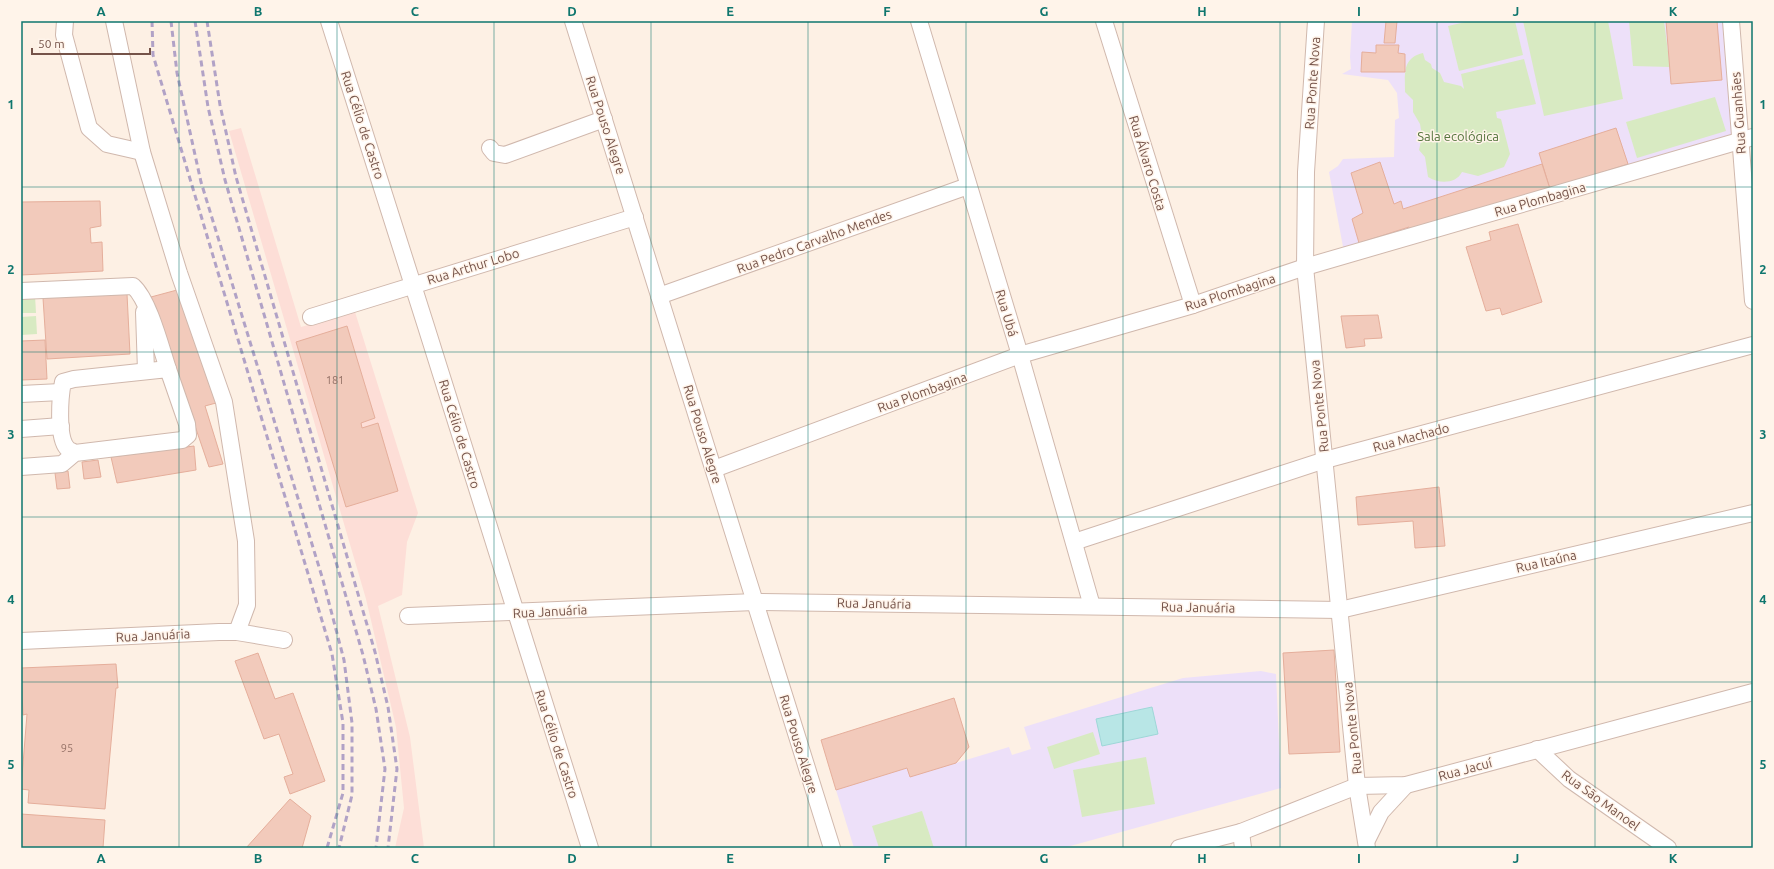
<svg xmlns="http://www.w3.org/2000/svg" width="1774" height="869" font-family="Ubuntu,sans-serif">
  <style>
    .commercial { fill: #fdded7 }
    .education { fill: #ede0f9 }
    .green { fill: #d8eac2 }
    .water { fill: #b8e6e6; stroke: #9ed7d8 }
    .building { fill: #f2cabb; stroke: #e5ae9b }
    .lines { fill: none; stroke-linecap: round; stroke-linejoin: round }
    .minor-casing { stroke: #d0b8ad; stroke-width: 18 }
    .minor { stroke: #fff; stroke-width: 16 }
    .rail { stroke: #b1a2c6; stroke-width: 3; stroke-dasharray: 6 4; stroke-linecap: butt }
    .grid { fill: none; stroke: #0f766e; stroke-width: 1; stroke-opacity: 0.55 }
    .labels { text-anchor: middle; stroke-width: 3; stroke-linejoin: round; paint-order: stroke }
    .number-label { font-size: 11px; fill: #947166 }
    .street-label { font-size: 13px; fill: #755349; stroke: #fff4ea }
    .park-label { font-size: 13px; fill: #56753e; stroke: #fff4ea }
    .neatline { fill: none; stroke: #0f766e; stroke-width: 1.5 }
    .grid-label { font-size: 13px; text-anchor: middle; font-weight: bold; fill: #0f766e }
  </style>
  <rect width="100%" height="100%" fill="#fdf0e4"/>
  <!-- commercial -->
  <path class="commercial" d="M241 128 301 327 355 312 418 513 407 542 402 595 378 606 410 737 424 848H395L404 808 396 727 366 599 229 131Z"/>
  <!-- education -->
  <g class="education">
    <path d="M1352 21H1723L1733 136 1344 252 1329 172 1338 166 1343 159 1394 157 1395 120 1399 118 1397 93 1388 80 1342 74 1351 69 1350 57Z"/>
    <path d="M1261 671 1276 674 1281 788 1063 848H854L836 790 907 768 956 763 1009 747 1012 755 1031 749 1024 727 1183 678Z"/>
  </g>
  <!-- green -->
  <g class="green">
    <path d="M1470 21H1515L1523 55 1459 71 1448 26Z"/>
    <path d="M1523 21H1608L1623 99 1544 116Z"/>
    <path d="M1629 21H1664L1670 67 1633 66Z"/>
    <path d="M1423 53 1425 60 1431 64 1432 68 1440 73 1444 82 1461 86 1464 89 1461 74 1524 59 1536 104 1496 112 1497 118 1501 119 1510 154 1504 167 1478 176 1462 172C1456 184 1439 184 1428 177L1425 157 1419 150 1422 136 1420 124 1413 112V100L1405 92C1405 74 1402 58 1423 53Z"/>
    <path d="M1715 97 1726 131 1637 158 1626 122Z"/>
    <path d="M35 295 36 313H21V296Z"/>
    <path d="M36 316 37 334 21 335V317Z"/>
    <path d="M1093 732 1100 754 1054 769 1047 747Z"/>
    <path d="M1146 757 1155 804 1082 817 1073 770Z"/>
    <path d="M922 811 934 848H879L872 826Z"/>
  </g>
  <!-- water -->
  <path class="water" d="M1152 707 1158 734 1102 746 1096 719Z"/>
  <!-- building -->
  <g class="building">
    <path d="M1386 21H1397L1395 43H1384Z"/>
    <path d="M1666 21H1717L1722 80 1671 84Z"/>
    <path d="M1376 45H1399L1398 53 1405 54V72H1361L1362 52 1376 53Z"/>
    <path d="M1616 128 1628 164 1550 189 1539 153Z"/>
    <path d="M1380 162 1394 204 1401 201 1403 209 1542 164 1550 189 1410 233 1409 227 1359 243 1352 219 1363 213 1351 173Z"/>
    <path d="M21 191V202L100 201 101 226 90 228 91 243 102 242 103 271 21 275Z"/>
    <path d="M1518 224 1542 302 1502 315 1500 308 1486 311 1466 247 1491 240 1489 232Z"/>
    <path d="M177 290 216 403 205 406 223 464 209 467 151 297Z"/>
    <path d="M127 294 130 354 47 359 43 298Z"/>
    <path d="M1378 315 1382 338 1364 339 1365 346 1346 348 1341 316Z"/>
    <path d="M347 326 375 418 361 423 362 428 378 423 398 491 346 507 296 342Z"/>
    <path d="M45 340 47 379 21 380V341Z"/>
    <path d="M194 446 196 470 117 483 111 457Z"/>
    <path d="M98 460 101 477 84 479 82 462Z"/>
    <path d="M68 471 70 488 57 489 55 473Z"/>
    <path d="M1439 487 1445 546 1415 548 1413 521 1358 525 1356 497Z"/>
    <path d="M1334 650 1340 752 1289 754 1283 653Z"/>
    <path d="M258 653 275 699 293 693 325 781 290 794 284 777 293 774 279 734 264 739 235 661Z"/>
    <path d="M116 664 118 688H116L105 809 28 803 29 790 21 789 27 714 23 715 21 668Z"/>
    <path d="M954 698 969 747 956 763 910 777 907 768 836 790 821 740Z"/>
    <path d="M290 799 311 816 302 848H246Z"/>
    <path d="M21 814 105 820 103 848H21Z"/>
  </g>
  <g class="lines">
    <!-- minor casing -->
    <g class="minor-casing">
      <g id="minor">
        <path d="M65 21 64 35 89 128 107 144 142 152"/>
        <path d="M114 21 142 152 179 273 224 402 246 541 247 605 237 632"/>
        <path d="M329 21C418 296 502 573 590 848"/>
        <path d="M573 21 832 848"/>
        <path d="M919 21 1020 355 1092 606"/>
        <path d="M1104 21 1193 305"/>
        <path d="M1316 21 1306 172 1305 267 1357 786 1367 848"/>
        <path d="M1731 21 1753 301"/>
        <path d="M490 148 494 153 505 155 604 119"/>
        <path d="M21 291 133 286C149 300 161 348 168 369"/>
        <path d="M659 296 968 186"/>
        <path d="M144 312 146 371"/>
        <path d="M311 317 635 217"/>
        <path d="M21 394 61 392"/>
        <path d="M21 429 61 426"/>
        <path d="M21 467 62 464 75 453 182 440 188 435 187 424 168 369 74 379 63 382C60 396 57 437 67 448 69 451 73 451 75 453"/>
        <path d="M714 469 1020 355 1193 305 1305 267 1753 137"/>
        <path d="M1074 542 1325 460 1753 345"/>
        <path d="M408 616 755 602 1340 610 1753 513"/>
        <path d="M21 641 219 632H237L284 640"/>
        <path d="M1537 749 1569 779 1668 848"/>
        <path d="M1241 832 1243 848"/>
        <path d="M1367 840 1381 812 1406 785"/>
        <path d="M1179 848 1241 832 1357 786 1406 785 1753 692"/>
      </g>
    </g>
    <!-- minor -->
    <use href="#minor" class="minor"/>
    <!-- rail -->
    <g class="rail">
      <path d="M152 21 153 55 332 654 343 723V793L327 848"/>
      <path d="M171 21 177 73 201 182 323 580 344 660 352 723V795L339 848"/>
      <path d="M195 21 208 107 225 180 363 655 376 709 385 769 376 848"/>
      <path d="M207 21 220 105 236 177 375 652 388 707 397 769 388 848"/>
    </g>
  </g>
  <!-- grid -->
  <path class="grid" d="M179 21V848M337 21V848M494 21V848M651 21V848M808 21V848M966 21V848M1123 21V848M1280 21V848M1437 21V848M1595 21V848M21 187H1753M21 352H1753M21 517H1753M21 682H1753"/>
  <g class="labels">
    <!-- number labels -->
    <g class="number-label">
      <text x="335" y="384">181</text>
      <text x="67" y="752">95</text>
    </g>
    <!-- street labels -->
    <g class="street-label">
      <text transform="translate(1312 83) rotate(-86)" y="5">Rua Ponte Nova</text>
      <text transform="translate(1738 113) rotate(-94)" y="5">Rua Guanhães</text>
      <text transform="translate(363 125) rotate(72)" y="5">Rua Célio de Castro</text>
      <text transform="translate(606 125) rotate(72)" y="5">Rua Pouso Alegre</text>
      <text transform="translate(1148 163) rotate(73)" y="5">Rua Álvaro Costa</text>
      <text transform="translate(1540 199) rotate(-16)" y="5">Rua Plombagina</text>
      <text transform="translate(814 241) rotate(-20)" y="5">Rua Pedro Carvalho Mendes</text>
      <text transform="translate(473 266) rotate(-17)" y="5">Rua Arthur Lobo</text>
      <text transform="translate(1230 292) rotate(-18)" y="5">Rua Plombagina</text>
      <text transform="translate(1007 313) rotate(73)" y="5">Rua Ubá</text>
      <text transform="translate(922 392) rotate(-20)" y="5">Rua Plombagina</text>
      <text transform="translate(1319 406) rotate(-96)" y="5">Rua Ponte Nova</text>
      <text transform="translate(460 434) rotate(73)" y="5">Rua Célio de Castro</text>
      <text transform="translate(703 434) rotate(73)" y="5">Rua Pouso Alegre</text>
      <text transform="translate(1411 437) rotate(-15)" y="5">Rua Machado</text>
      <text transform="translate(1546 561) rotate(-13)" y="5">Rua Itaúna</text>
      <text transform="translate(874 603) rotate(1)" y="5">Rua Januária</text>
      <text transform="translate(1198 607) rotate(1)" y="5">Rua Januária</text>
      <text transform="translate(550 611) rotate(-3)" y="5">Rua Januária</text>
      <text transform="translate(153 635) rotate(-3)" y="5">Rua Januária</text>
      <text transform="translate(1352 728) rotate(-96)" y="5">Rua Ponte Nova</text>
      <text transform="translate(557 744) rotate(72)" y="5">Rua Célio de Castro</text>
      <text transform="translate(799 744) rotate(73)" y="5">Rua Pouso Alegre</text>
      <text transform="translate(1465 769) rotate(-15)" y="5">Rua Jacuí</text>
      <text transform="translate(1601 800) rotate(36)" y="5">Rua São Manoel</text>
    </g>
    <!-- park labels -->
    <g class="park-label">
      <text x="1458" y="141">Sala ecológica</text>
    </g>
  </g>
  <!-- border -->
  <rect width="1774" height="869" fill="none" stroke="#fff4ea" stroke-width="44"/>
  <!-- scale -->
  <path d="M32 48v6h118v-6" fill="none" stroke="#755349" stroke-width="2"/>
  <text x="38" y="48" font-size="12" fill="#755349" stroke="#fff4ea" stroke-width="3" paint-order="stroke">50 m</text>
  <rect x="22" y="22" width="1730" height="825" class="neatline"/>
  <g class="grid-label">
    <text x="101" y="16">A</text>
    <text x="258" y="16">B</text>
    <text x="415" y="16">C</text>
    <text x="572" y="16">D</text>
    <text x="730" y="16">E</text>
    <text x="887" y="16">F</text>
    <text x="1044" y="16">G</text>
    <text x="1202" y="16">H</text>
    <text x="1359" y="16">I</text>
    <text x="1516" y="16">J</text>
    <text x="1673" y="16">K</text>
    <text x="11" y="109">1</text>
    <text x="1763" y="109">1</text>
    <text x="11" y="274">2</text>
    <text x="1763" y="274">2</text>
    <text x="11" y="439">3</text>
    <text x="1763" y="439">3</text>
    <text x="11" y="604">4</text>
    <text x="1763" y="604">4</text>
    <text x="11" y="769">5</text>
    <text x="1763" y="769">5</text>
    <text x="101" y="863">A</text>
    <text x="258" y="863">B</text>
    <text x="415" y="863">C</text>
    <text x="572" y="863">D</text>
    <text x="730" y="863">E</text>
    <text x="887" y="863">F</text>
    <text x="1044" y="863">G</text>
    <text x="1202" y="863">H</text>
    <text x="1359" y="863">I</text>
    <text x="1516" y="863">J</text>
    <text x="1673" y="863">K</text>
  </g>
</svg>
